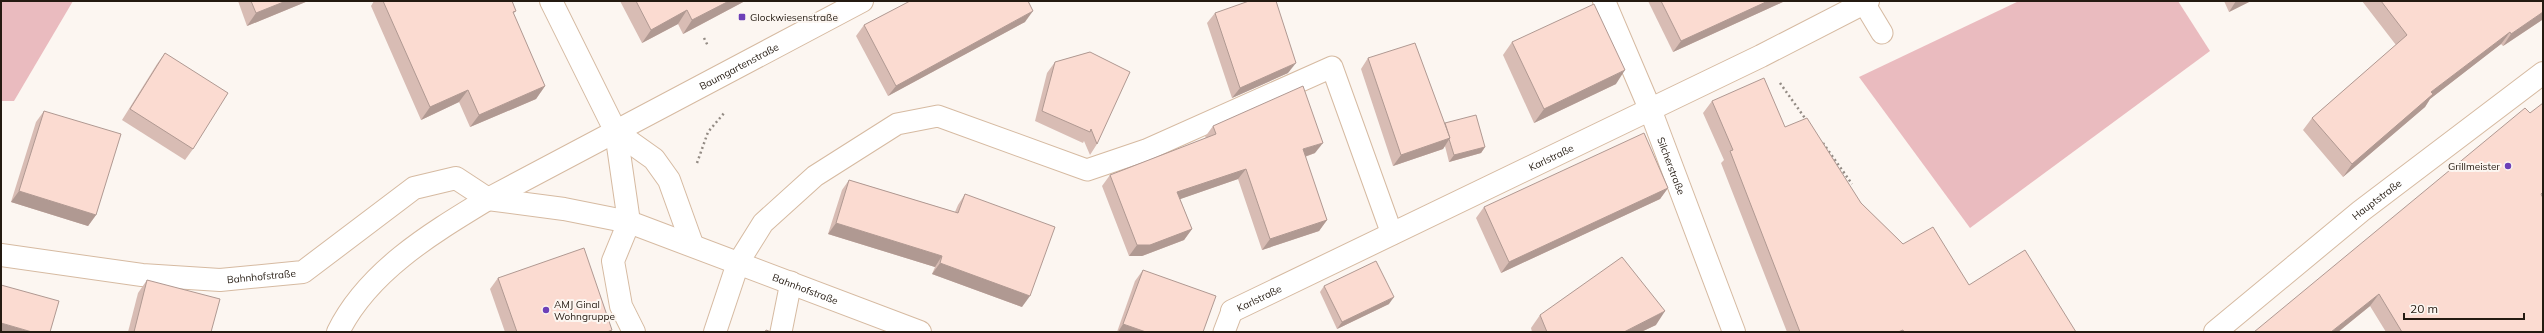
<svg xmlns="http://www.w3.org/2000/svg" width="2544" height="333" font-family="Mulish,sans-serif">
  <style>
    .green { fill: #eabbbf }
    .lines { fill: none; stroke-linecap: round; stroke-linejoin: round }
    .service-casing { stroke: #d6baa1; stroke-width: 23 }
    .minor-casing { stroke: #d6baa1; stroke-width: 24 }
    .secondary-casing { stroke: #d6baa1; stroke-width: 24 }
    .path { stroke: #938b84; stroke-width: 2.5; stroke-dasharray: 2 3; stroke-linecap: butt }
    .service { stroke: #fff; stroke-width: 21 }
    .minor { stroke: #fff; stroke-width: 22 }
    .secondary { stroke: #fff; stroke-width: 22 }
    .wall { fill: #d8bcb4 }
    .shaded-wall { fill: #b09992 }
    .building { fill: #fbdbd1; stroke: #b09992 }
    .poi-dot { fill: #6d40b8; stroke: #fcf6f1; stroke-width: 1.5 }
    .labels { text-anchor: middle; stroke-width: 4; stroke-linejoin: round; paint-order: stroke }
    .poi-label { font-size: 10px; fill: #241a11; stroke: #fcf6f1; text-anchor: start }
    .street-label { font-size: 10px; fill: #241a11; stroke: #fcf6f1 }
  </style>
  <rect width="100%" height="100%" fill="#fcf6f1"/>
  <!-- green -->
  <g class="green">
    <path d="M1 1H73L14 101H1Z"/>
    <path d="M2019 1H2178L2210 51 1970 228 1859 77Z"/>
  </g>
  <g class="lines">
    <!-- service casing -->
    <g class="service-casing">
      <g id="service">
        <path d="M1864 3 1882 33"/>
        <path d="M738 263 763 223 815 176 897 124 938 116 1087 170 1146 150 1332 67 1392 234"/>
        <path d="M781 332 791 282"/>
        <path d="M1224 332 1232 311"/>
      </g>
    </g>
    <!-- minor casing -->
    <g class="minor-casing">
      <g id="minor">
        <path d="M551 1 616 132 629 222"/>
        <path id="s1" d="M1604 1 1650 109 1734 332"/>
        <path d="M616 132 654 159 669 180 692 244"/>
        <path d="M629 222 613 261 621 306 634 332"/>
        <path id="s2" d="M1 255 142 275 220 280 303 272 414 188 456 178 488 199 564 209 629 222 920 332"/>
        <path id="s3" d="M1232 311 1761 56 1868 1"/>
        <path d="M715 332 738 263"/>
        <path id="s4" d="M2215 332 2361 211 2543 73"/>
      </g>
    </g>
    <!-- secondary casing -->
    <g class="secondary-casing">
      <g id="secondary">
        <path id="s5" d="M338 332C368 271 432 233 488 199L862 1"/>
      </g>
    </g>
    <!-- path -->
    <g class="path">
      <path d="M704 38 708 46"/>
      <path d="M1780 83 1807 121"/>
      <path d="M1823 143 1852 184"/>
      <path d="M697 163 708 132 725 112"/>
    </g>
    <!-- service -->
    <use href="#service" class="service"/>
    <!-- minor -->
    <use href="#minor" class="minor"/>
    <!-- secondary -->
    <use href="#secondary" class="secondary"/>
  </g>
  <!-- wall -->
  <g class="wall">
    <path d="M238 1H308L247 26Z"/>
    <path d="M374 1H512L516 11 513 14 545 86 536 99 470 127 459 102 421 120 371 6Z"/>
    <path d="M620 1H745L683 34 678 24 642 43Z"/>
    <path d="M1648 1H1785L1673 52Z"/>
    <path d="M2224 1H2251L2229 12Z"/>
    <path d="M2362 1H2543V18L2542 20 2503 46 2501 44 2430 99 2425 107 2343 177 2303 130 2312 118 2396 45Z"/>
    <path d="M1215 13 1288 73 1232 98 1207 23Z"/>
    <path d="M1025 22 888 96 856 36 864 25Z"/>
    <path d="M1512 42 1616 84 1534 123 1503 55Z"/>
    <path d="M1090 52 1097 144 1090 155 1084 141 1083 143 1035 121 1047 73 1055 62Z"/>
    <path d="M165 53 193 149 185 160 122 120 157 64Z"/>
    <path d="M1368 58 1445 123 1485 147 1481 153 1449 162 1445 146 1443 149 1393 166 1361 69Z"/>
    <path d="M1712 101 1785 127 1861 203 1903 244 1969 285 2076 332H1787L1721 163 1724 160 1703 113Z"/>
    <path d="M44 111 96 215 88 226 11 202 36 122Z"/>
    <path d="M2530 113 2543 332H2386L2370 306 2338 332Z"/>
    <path d="M1213 126 1315 153 1305 157 1327 220 1319 231 1262 250 1238 179 1180 199 1192 229 1184 240 1142 256H1129L1102 186 1110 175 1206 138 1205 137Z"/>
    <path d="M849 180 955 212 958 205 965 194 1022 307 932 274 935 267 828 234 842 190Z"/>
    <path d="M1668 188 1660 199 1501 273 1476 218 1484 207Z"/>
    <path d="M1143 270 1203 332H1117L1135 281Z"/>
    <path d="M498 278 612 330 611 332H505L490 289Z"/>
    <path d="M147 280 211 332H128L138 293Z"/>
    <path d="M1324 286 1389 304 1337 329 1320 292Z"/>
    <path d="M1540 315 1656 325 1641 332H1532L1531 328Z"/>
  </g>
  <!-- shaded-wall -->
  <g class="shaded-wall">
    <path d="M286 1H308L247 26 256 13Z"/>
    <path d="M729 1H745L683 34 692 20Z"/>
    <path d="M1768 1H1785L1673 52 1681 41Z"/>
    <path d="M2236 1H2251L2229 12Z"/>
    <path d="M687 10 678 24 642 43 651 30Z"/>
    <path d="M1033 11 1025 22 888 96 896 86Z"/>
    <path d="M2543 12V18L2542 20 2503 46 2511 34Z"/>
    <path d="M2510 32 2501 44 2430 99 2425 107 2343 177 2352 164 2431 92Z"/>
    <path d="M1296 63 1288 73 1232 98 1240 88Z"/>
    <path d="M1625 70 1616 84 1534 123 1544 109Z"/>
    <path d="M545 86 536 99 470 127 479 115Z"/>
    <path d="M468 90 459 102 421 120 430 107Z"/>
    <path d="M1450 138 1443 149 1393 166 1401 155Z"/>
    <path d="M1323 143 1315 153 1295 160 1303 149Z"/>
    <path d="M1485 147 1481 153 1449 162 1454 155Z"/>
    <path d="M1246 169 1238 179 1169 203 1177 192Z"/>
    <path d="M1668 188 1660 199 1501 273 1509 262Z"/>
    <path d="M19 191 96 215 88 226 11 202Z"/>
    <path d="M1327 220 1319 231 1262 250 1270 239Z"/>
    <path d="M836 223 942 256 935 267 828 234Z"/>
    <path d="M1192 229 1184 240 1142 256H1129L1137 245Z"/>
    <path d="M940 263 1030 296 1022 307 932 274Z"/>
    <path d="M2379 294 2370 306 2338 332H2331Z"/>
    <path d="M1394 297 1389 304 1337 329 1342 322Z"/>
    <path d="M1665 311 1656 325 1641 332H1624Z"/>
    <path d="M1 323 32 332H1Z"/>
    <path d="M1123 324 1146 332H1118Z"/>
  </g>
  <!-- building -->
  <g class="building">
    <path d="M251 1H286L256 13Z"/>
    <path d="M383 1H512L516 11 513 12 545 86 479 115 468 90 430 107Z"/>
    <path d="M636 1H729L692 20 687 10 651 30Z"/>
    <path d="M910 1H1028L1033 11 896 86 864 25Z"/>
    <path d="M1249 1H1276L1296 63 1240 88 1215 13Z"/>
    <path d="M1661 1H1768L1681 41Z"/>
    <path d="M2381 1H2543V12L2511 34 2510 32 2431 92 2433 94 2352 164 2312 118 2407 35Z"/>
    <path d="M1594 4 1625 70 1544 109 1512 42Z"/>
    <path d="M1415 43 1450 138 1401 155 1368 58Z"/>
    <path d="M1090 52 1130 72 1097 144 1091 129 1090 132 1042 111 1055 62Z"/>
    <path d="M165 53 228 93 193 149 130 109Z"/>
    <path d="M1764 78 1785 127 1807 118 1861 203 1903 244 1933 227 1969 285 2025 250 2076 332H1904L1903 330 1898 332H1800L1730 151 1733 150 1712 101Z"/>
    <path d="M1303 86 1323 143 1303 149 1327 220 1270 239 1246 169 1177 192 1192 229 1150 245H1137L1110 175 1216 134 1213 126Z"/>
    <path d="M2543 103V192L2541 194 2543 198V332H2402L2379 294 2331 332H2254L2525 108 2530 113Z"/>
    <path d="M44 111 121 134 96 215 19 191Z"/>
    <path d="M1476 115 1485 147 1454 155 1449 139 1450 138 1445 123Z"/>
    <path d="M1644 133 1668 188 1509 262 1484 207Z"/>
    <path d="M849 180 958 213 965 194 1055 227 1030 296 940 263 942 256 836 223Z"/>
    <path d="M584 248 612 330 607 332H517L498 278Z"/>
    <path d="M1622 257 1665 311 1624 332H1547L1540 315Z"/>
    <path d="M1376 261 1394 297 1342 322 1324 286Z"/>
    <path d="M1143 270 1216 296 1203 332H1146L1123 324Z"/>
    <path d="M147 280 220 299 211 332H134Z"/>
    <path d="M1 285 59 301 50 332H32L1 323Z"/>
    <path d="M766 330 771 332H765Z"/>
  </g>
  <!-- markers -->
  <g class="poi-dot">
    <rect x="738" y="13" width="8" height="8" rx="2"/>
    <circle cx="2508" cy="166" r="4"/>
    <circle cx="546" cy="310" r="4"/>
  </g>
  <g class="labels">
    <!-- poi labels -->
    <g class="poi-label">
      <text x="750" y="21">Glockwiesenstraße</text>
      <text x="2500" y="170" text-anchor="end">Grillmeister</text>
      <text x="554" y="308">AMJ Ginal<tspan x="554" dy="12">Wohngruppe</tspan></text>
    </g>
    <!-- street labels -->
    <g class="street-label">
      <text dy="4" stroke="none"><textPath href="#s5" startOffset="487">Baumgartenstraße</textPath></text>
      <text dy="4" stroke="none"><textPath href="#s3" startOffset="354">Karlstraße</textPath></text>
      <text dy="4" stroke="none"><textPath href="#s1" startOffset="178">Silcherstraße</textPath></text>
      <text dy="4" stroke="none"><textPath href="#s4" startOffset="209">Hauptstraße</textPath></text>
      <text dy="4" stroke="none"><textPath href="#s2" startOffset="262">Bahnhofstraße</textPath></text>
      <text dy="4" stroke="none"><textPath href="#s2" startOffset="856">Bahnhofstraße</textPath></text>
      <text dy="4" stroke="none"><textPath href="#s3" startOffset="30">Karlstraße</textPath></text>
    </g>
  </g>
  <!-- border -->
  <rect width="2544" height="333" fill="none" stroke="#241a11" stroke-width="4"/>
  <!-- scale -->
  <path d="M2404 313v6h120v-6" fill="none" stroke="#241a11" stroke-width="2"/>
  <text x="2410" y="313" font-size="12" fill="#241a11" stroke="#fcf6f1" stroke-width="3" paint-order="stroke">20 m</text>
</svg>
